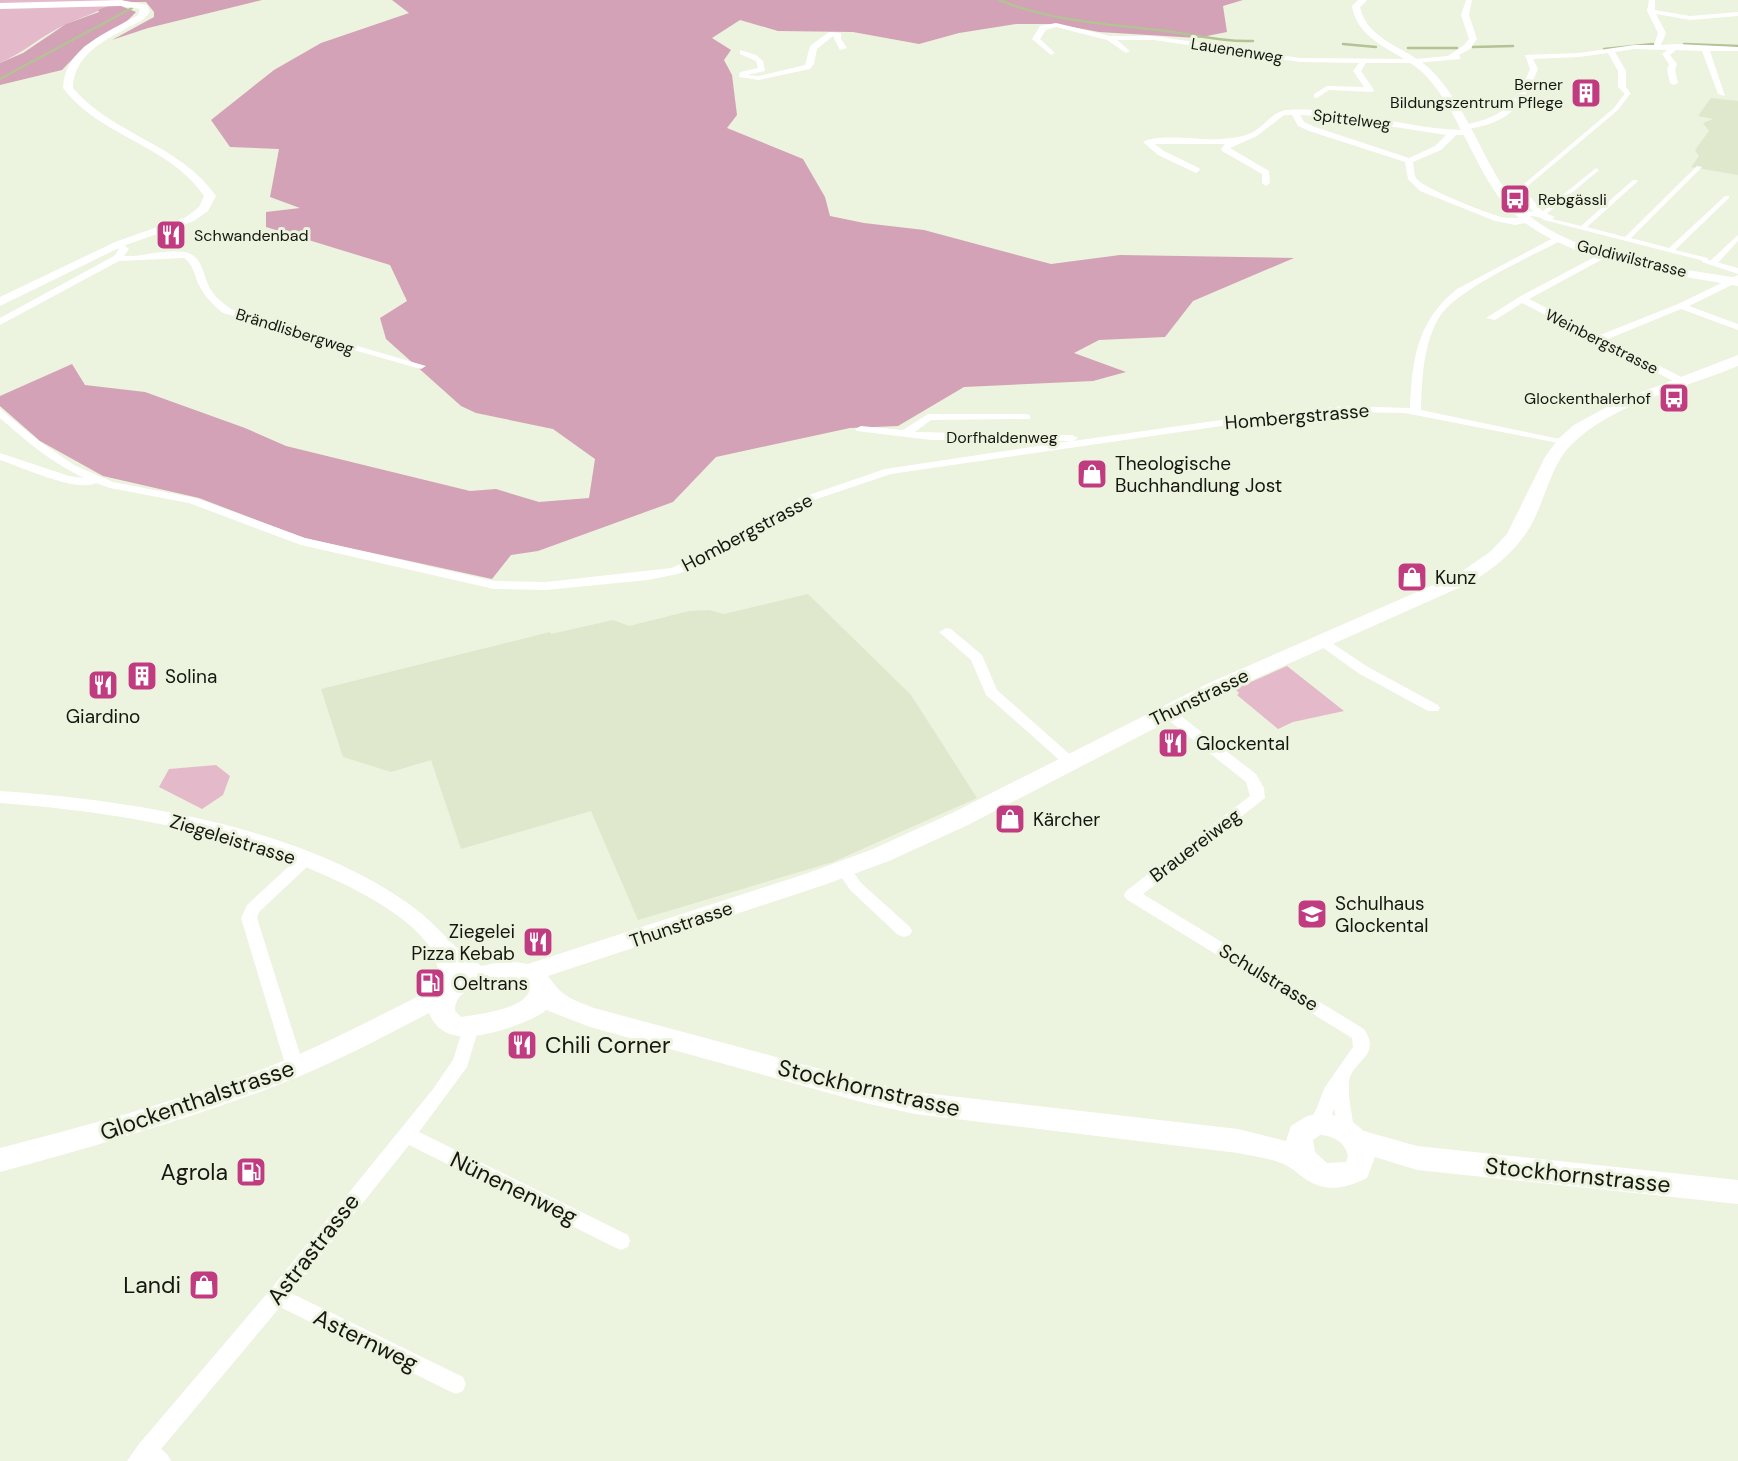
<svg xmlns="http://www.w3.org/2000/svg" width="1738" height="1461" font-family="'DM Sans',sans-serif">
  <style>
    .built { fill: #dfe8cd }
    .green { fill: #e4baca }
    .forest { fill: #d3a2b6 }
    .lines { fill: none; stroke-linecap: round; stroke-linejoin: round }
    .stream { stroke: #b4c295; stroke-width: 2.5 }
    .pedestrian { fill: #fff; fill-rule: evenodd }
    .minor { fill: #fff; fill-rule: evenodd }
    .tertiary { fill: #fff; fill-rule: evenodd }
    .secondary { fill: #fff; fill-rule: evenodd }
    .labels { text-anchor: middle; stroke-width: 6; stroke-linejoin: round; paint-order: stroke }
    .far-street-label { font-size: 16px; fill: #151710; stroke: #ecf3df }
    .far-poi-label { font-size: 16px; fill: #151710; stroke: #ecf3df; text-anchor: end }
    .street-label { font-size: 19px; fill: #151710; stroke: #ecf3df }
    .poi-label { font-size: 19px; fill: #151710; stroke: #ecf3df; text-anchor: start }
    .near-poi-label { font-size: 23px; fill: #151710; stroke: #ecf3df; text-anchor: end }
    .near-street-label { font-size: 23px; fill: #151710; stroke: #ecf3df }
  </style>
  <rect width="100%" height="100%" fill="#ecf3df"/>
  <!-- built -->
  <g class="built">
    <path d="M1711 98 1738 101V175L1691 167 1699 156 1695 150 1709 131 1703 123 1713 119 1698 116Z"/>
    <path d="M808 594 911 695 977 798 833 862 638 920 591 811 461 849 431 760 391 772 343 757 321 689 550 632 551 634 613 620 629 626 689 611 709 610 724 614Z"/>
  </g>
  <!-- green -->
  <g class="green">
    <path d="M0 0H117C98 13 87 15 67 24 43 34 24 53 0 63Z"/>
    <path d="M1287 666 1344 711 1293 722 1278 729 1237 695 1239 693 1235 689Z"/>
    <path d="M216 765 230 776 223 795 202 809 159 787 169 769Z"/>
  </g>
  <!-- forest -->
  <g class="forest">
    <path d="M117 0H262L148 28 112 40 154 17V12L146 2H115Z"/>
    <path d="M392 0H1243L1223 6 1227 32 1197 38 1099 32 1056 24H1016L959 33 919 44 853 32 778 31 740 20 712 38 731 50 724 60 732 75 737 115 727 128 803 159 825 197 830 216 864 223 924 230 1051 264 1120 255 1294 258 1193 301 1165 337 1099 340 1074 353 1126 372 1093 381 964 387 898 426 850 428 716 457 673 502 538 551 511 555 492 579 304 538 199 498 103 476 40 441 0 406V396L72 364 85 385 145 392 245 428 286 446 470 491 496 489 539 502 589 498 595 459 553 429 476 413 461 406 386 339 380 318 407 301 390 265 266 227V212L300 208 270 197 279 149 230 147 211 120 274 70 321 43 409 13Z"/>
    <path d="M108 6H121L136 12 124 24 85 46 62 70 0 85V63L23 53 66 24 99 12 98 10Z"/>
  </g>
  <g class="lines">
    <!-- stream -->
    <g class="stream">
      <path d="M999 0C1055 23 1114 24 1173 32 1200 36 1226 42 1253 41"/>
      <path d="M1343 44 1376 47"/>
      <path d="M1684 44 1738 46"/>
      <path d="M1473 47 1513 46"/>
      <path d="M1408 48H1457"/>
      <path d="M1604 49 1653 44"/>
      <path d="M0 79 132 8"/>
    </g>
    <!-- pedestrian -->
    <g class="pedestrian">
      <path d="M1625 93 1630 94 1618 110 1522 191H1518V189L1614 108Z"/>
      <path d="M1697 166 1702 167 1631 238 1669 248 1725 196H1729V198L1675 250 1708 258V262L1544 220C1535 213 1525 219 1517 214L1520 212 1543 211 1596 168 1599 170 1598 171 1545 215 1548 218 1581 226 1633 180H1637V182L1587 227 1625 237Z"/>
      <path d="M1738 235V241L1716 265H1710V261Z"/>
    </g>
    <!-- minor -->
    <g class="minor">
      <path d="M1466 0H1472L1469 15 1477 39 1470 49 1459 55 1461 59 1415 63H1366L1361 71 1374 90 1373 92 1329 90 1317 98H1314V94L1327 86 1364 87 1353 71 1359 63 1300 62 1154 40H1117L1130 51 1126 53 1107 40 1056 27 1046 30 1040 39 1055 53 1051 55 1032 39 1040 26 1056 23 1110 36H1154L1300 58 1415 59 1448 56 1464 45 1469 39 1461 15Z"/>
      <path d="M1649 0H1655V10L1690 16 1738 12V16L1690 20 1656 14 1666 33 1661 45 1677 44 1738 47V51H1710L1725 96 1718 94 1702 51 1676 50 1670 55 1677 64 1675 70 1678 83 1674 85 1670 83 1667 70 1669 64 1662 54 1667 50 1634 49 1615 52 1626 71V87L1631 94 1627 96 1618 87V71L1608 53 1579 57 1533 59 1538 69C1521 110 1507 123 1463 130L1470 133 1466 135H1456L1441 150 1413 162C1414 167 1414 175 1416 178 1422 188 1487 213 1501 217 1511 220 1525 215 1533 220L1531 222 1515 225 1495 221 1420 191 1408 179 1405 162 1309 131 1298 126 1292 115H1284L1257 136 1230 148 1269 171 1270 183 1266 186 1262 183V174L1222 151 1221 149 1225 144H1155L1164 151 1199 168 1200 170 1196 173 1158 155 1143 142C1159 133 1202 141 1222 139 1232 138 1244 137 1253 132 1266 125 1272 111 1288 110 1347 106 1405 129 1463 130L1459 128 1460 126C1501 117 1514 109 1530 69L1525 55 1579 53 1634 45H1654L1658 33 1647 11ZM1300 115 1331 117 1446 135 1435 146 1409 158 1315 127 1304 122Z"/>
      <path d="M829 32 841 33V39L847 48 840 50 833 36 817 49 814 64 810 69 759 80 739 77 740 72 758 68 756 61 740 54V50L756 55 763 61 765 71 747 75 759 76 805 65 810 46Z"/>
      <path d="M1499 185 1523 188 1543 212 1555 217 1550 220 1537 216 1517 192 1496 190V186Z"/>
      <path d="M1559 235 1564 238 1562 240C1530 257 1459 288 1440 316 1423 343 1422 379 1421 410L1564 440 1568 441V445L1405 413 1345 412 1263 420 891 474 808 502 700 565 678 574 648 580 546 590 494 589 301 545 189 503 110 488 96 483C77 493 21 467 0 460V453L69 476 84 478C52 463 26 441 0 418V409L39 441 74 465 113 482 196 498 305 538 494 581 546 582 671 568 692 559 800 498 885 469 1071 441 931 440 857 431 855 429 861 426 903 430 928 414H1026L1030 415V419L931 420 915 432 1072 435 1078 438 1073 441 1263 414 1345 406 1410 408C1412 359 1417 321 1457 289Z"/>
      <path d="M119 241 129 249 124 256C144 257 164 249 184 252 204 255 202 276 211 290 216 298 223 303 231 309L426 366 421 369 417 368 223 313C214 306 206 298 200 287 194 276 194 265 184 258L119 261 0 325V318L114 256 119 249 114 244Z"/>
      <path d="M1604 252 1612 254 1529 299 1600 335 1678 304 1738 275V282L1689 306 1738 324V330L1681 309 1608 339 1687 380V384H1679L1522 303 1495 320 1486 318 1519 297Z"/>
      <path d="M1702 258 1738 268V274L1702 262Z"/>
      <path d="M946 628 951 629 982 655 997 690 1075 759 1077 762 1075 765H1065L986 695 971 660 939 632Z"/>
      <path d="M1323 637 1368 667 1438 705 1440 708 1438 711H1428L1358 673 1318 644 1316 641 1318 638Z"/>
      <path d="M1168 708 1173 710 1256 774 1264 788 1265 798 1143 894 1364 1029C1383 1057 1350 1061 1349 1083 1348 1098 1352 1114 1354 1129L1351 1134 1345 1137 1339 1134 1334 1109C1330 1121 1324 1134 1310 1129L1307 1124 1315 1112 1325 1087 1353 1047 1352 1038 1126 899 1124 895 1126 891 1250 796 1246 782 1163 716 1161 713Z"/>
      <path d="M304 855 309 857 312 861 309 865 259 912 257 918 304 1067 301 1072 295 1074 289 1072 286 1067 241 918 247 905 299 857Z"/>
      <path d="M844 863 849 865 860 882 910 927 912 931 910 935 904 937 898 935 850 890 836 869 839 865Z"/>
      <path d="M471 1020 477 1022 479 1027 467 1067 419 1132 628 1235 630 1241 628 1247 621 1250 614 1247 409 1145 291 1293 463 1377 466 1384 463 1391 456 1394 449 1391 280 1307 161 1449 167 1454 171 1461H127L139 1444 270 1290 433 1089 453 1060 465 1022Z"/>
    </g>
    <!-- tertiary -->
    <g class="tertiary">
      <path d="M121 0 147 5 150 12 144 19C115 36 74 49 73 88 113 135 180 144 216 196L208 211 194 221 123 246 0 306V297L115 242 186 217 199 207 204 196C170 145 100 137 63 88 65 47 107 33 138 15L140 9 121 6 0 9V3Z"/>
      <path d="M1358 0H1367L1360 7C1367 42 1411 48 1433 72 1465 106 1480 151 1505 190 1549 256 1667 266 1738 278V286C1663 272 1547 262 1498 196 1471 158 1458 112 1427 77 1404 51 1358 45 1352 6Z"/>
      <path d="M0 791C131 800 300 826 409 904 427 917 441 932 456 947 466 957 486 966 492 977L489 983 482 985 459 974 463 987 460 993 453 995 446 993C438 978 438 956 427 943 407 918 378 902 350 887 242 833 120 812 0 803Z"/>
    </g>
    <!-- secondary -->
    <path class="secondary" d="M1738 355V366C1683 389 1614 402 1570 446 1553 464 1547 491 1537 513 1524 544 1499 565 1472 582L1223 693 968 825 889 861 824 885 548 976C564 998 569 998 594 1008L865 1081 915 1092 1238 1129 1286 1141 1291 1126 1307 1116 1324 1113 1349 1119 1364 1131 1417 1146 1738 1180V1204L1417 1170 1375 1157 1367 1178C1345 1189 1325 1193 1304 1178 1296 1172 1291 1167 1281 1163 1268 1158 1252 1156 1238 1153L915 1114 865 1103 590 1027 546 1010C532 1023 477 1040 458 1036 444 1034 434 1026 429 1013 376 1041 322 1069 265 1090 178 1122 89 1148 0 1172V1148C84 1126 168 1104 250 1074 305 1054 357 1027 409 1001 445 982 484 954 528 964L808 873 873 849 952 813 1209 683 1458 574 1490 552 1507 534 1545 457 1558 439 1574 425 1616 402ZM522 982 530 989C525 1010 479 1014 461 1017L455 1011C454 982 500 983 522 982ZM1320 1135C1334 1136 1345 1142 1348 1156L1346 1162 1327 1163 1315 1152 1313 1140Z"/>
  </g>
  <!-- icons -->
  <defs>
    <g id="building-square" transform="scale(1.575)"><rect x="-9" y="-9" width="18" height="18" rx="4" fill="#c03b80" stroke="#ecf3df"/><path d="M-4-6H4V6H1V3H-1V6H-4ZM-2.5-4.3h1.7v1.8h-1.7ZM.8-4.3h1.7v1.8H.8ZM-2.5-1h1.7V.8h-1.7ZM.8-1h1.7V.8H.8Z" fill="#fff"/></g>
    <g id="bus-square" transform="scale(1.575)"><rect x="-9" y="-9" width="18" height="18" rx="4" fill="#c03b80" stroke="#ecf3df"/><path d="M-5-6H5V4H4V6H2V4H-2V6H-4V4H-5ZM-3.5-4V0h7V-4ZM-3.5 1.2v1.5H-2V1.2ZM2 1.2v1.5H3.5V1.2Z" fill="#fff"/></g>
    <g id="restaurant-square" transform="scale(1.575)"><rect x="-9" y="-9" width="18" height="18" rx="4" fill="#c03b80" stroke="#ecf3df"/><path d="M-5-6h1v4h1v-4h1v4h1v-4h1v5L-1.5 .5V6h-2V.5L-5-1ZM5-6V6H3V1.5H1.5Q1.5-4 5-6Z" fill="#fff"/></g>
    <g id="shop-square" transform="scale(1.575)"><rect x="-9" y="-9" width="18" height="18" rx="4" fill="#c03b80" stroke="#ecf3df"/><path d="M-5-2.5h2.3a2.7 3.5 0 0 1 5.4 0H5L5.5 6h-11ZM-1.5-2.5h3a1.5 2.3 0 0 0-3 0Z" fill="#fff"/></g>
    <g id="school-square" transform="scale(1.575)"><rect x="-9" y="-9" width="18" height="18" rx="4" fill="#c03b80" stroke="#ecf3df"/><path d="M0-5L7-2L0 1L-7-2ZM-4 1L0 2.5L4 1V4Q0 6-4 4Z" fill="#fff"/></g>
    <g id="fuel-square" transform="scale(1.575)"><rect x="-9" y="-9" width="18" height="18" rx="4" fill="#c03b80" stroke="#ecf3df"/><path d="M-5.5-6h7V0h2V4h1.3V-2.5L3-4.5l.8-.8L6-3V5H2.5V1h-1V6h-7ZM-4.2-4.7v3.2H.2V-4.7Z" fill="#fff"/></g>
  </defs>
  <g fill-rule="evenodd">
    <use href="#building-square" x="1586" y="93"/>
    <use href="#bus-square" x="1515" y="199"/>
    <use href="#restaurant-square" x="171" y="235"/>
    <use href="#bus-square" x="1674" y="398"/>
    <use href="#shop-square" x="1092" y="474"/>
    <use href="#shop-square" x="1412" y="577"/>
    <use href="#building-square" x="142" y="676"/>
    <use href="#restaurant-square" x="103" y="685"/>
    <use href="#restaurant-square" x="1173" y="743"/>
    <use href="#shop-square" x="1010" y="819"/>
    <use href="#school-square" x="1312" y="914"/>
    <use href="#restaurant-square" x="538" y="942"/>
    <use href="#fuel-square" x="430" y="983"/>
    <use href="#restaurant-square" x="522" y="1045"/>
    <use href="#fuel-square" x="251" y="1172"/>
    <use href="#shop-square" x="204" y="1285"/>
  </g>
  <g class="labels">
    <!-- far-street labels -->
    <g class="far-street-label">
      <text transform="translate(1237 50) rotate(9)" y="6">Lauenenweg</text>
      <text transform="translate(1352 119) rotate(7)" y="6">Spittelweg</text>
      <text transform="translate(1632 258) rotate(14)" y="6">Goldiwilstrasse</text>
      <text transform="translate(295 331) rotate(17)" y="6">Brändlisbergweg</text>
      <text transform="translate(1602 341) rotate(27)" y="6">Weinbergstrasse</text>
      <text x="1002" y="443">Dorfhaldenweg</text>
    </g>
    <!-- far-poi labels -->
    <g class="far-poi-label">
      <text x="1563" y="90">Berner<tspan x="1563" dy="18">Bildungszentrum Pflege</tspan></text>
      <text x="1538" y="205" text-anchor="start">Rebgässli</text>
      <text x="194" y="241" text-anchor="start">Schwandenbad</text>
      <text x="1651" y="404">Glockenthalerhof</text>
    </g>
    <!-- street labels -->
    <g class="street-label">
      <text transform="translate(1297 416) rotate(-5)" y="7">Hombergstrasse</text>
      <text transform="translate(747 532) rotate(-28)" y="7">Hombergstrasse</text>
      <text transform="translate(1199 697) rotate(-26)" y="7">Thunstrasse</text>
      <text transform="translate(233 839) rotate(17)" y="7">Ziegeleistrasse</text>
      <text transform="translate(1195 845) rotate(-37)" y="7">Brauereiweg</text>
      <text transform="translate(681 924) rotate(-19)" y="7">Thunstrasse</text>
      <text transform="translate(1269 977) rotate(31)" y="7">Schulstrasse</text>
    </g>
    <!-- poi labels -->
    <g class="poi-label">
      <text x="1115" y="470">Theologische<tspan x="1115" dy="22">Buchhandlung Jost</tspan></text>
      <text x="1435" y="584">Kunz</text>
      <text x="165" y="683">Solina</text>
      <text x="103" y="723" text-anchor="middle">Giardino</text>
      <text x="1196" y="750">Glockental</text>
      <text x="1033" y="826">Kärcher</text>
      <text x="1335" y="910">Schulhaus<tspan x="1335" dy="22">Glockental</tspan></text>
      <text x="515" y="938" text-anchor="end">Ziegelei<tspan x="515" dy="22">Pizza Kebab</tspan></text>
      <text x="453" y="990">Oeltrans</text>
    </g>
    <!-- near-poi labels -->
    <g class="near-poi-label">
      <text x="545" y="1053" text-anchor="start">Chili Corner</text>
      <text x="228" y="1180">Agrola</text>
      <text x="181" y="1293">Landi</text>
    </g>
    <!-- near-street labels -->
    <g class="near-street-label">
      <text transform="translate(869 1088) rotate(13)" y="8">Stockhornstrasse</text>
      <text transform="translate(197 1100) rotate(-19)" y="8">Glockenthalstrasse</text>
      <text transform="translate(1578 1175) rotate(6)" y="8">Stockhornstrasse</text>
      <text transform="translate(514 1188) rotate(26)" y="8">Nünenenweg</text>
      <text transform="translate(313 1249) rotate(-52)" y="8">Astrastrasse</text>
      <text transform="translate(366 1340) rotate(26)" y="8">Asternweg</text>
    </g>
  </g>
</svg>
